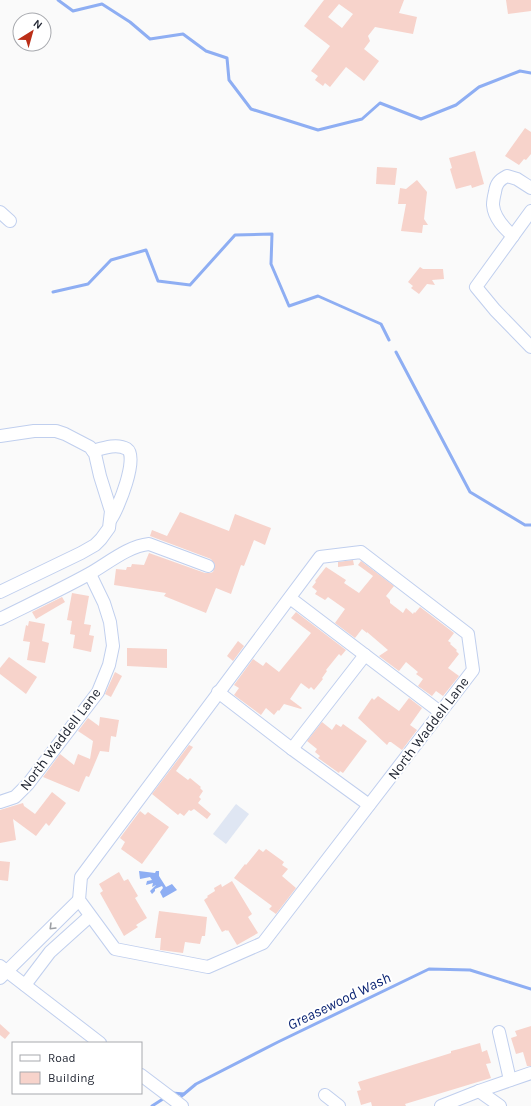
<svg xmlns="http://www.w3.org/2000/svg" width="531" height="1106" font-family="Karla,sans-serif">
  <style>
    .green { fill: #dfe6f3 }
    .water { fill: #8eaef3 }
    .lines { fill: none; stroke-linecap: round; stroke-linejoin: round }
    .stream { stroke: #8eaef3; stroke-width: 3 }
    .building { fill: #f7d3cb; fill-rule: evenodd }
    .minor-casing { stroke: #c0cfee; stroke-width: 14 }
    .minor { stroke: #fff; stroke-width: 12 }
    .oneway { stroke: #9c9fa4 }
    .labels { text-anchor: middle; stroke-width: 4; stroke-linejoin: round; paint-order: stroke }
    .street-label { font-size: 14px; fill: #242935; stroke: #fff }
    .water-label { font-size: 15px; font-style: italic; fill: #0d2674; stroke: #fff }
  </style>
  <rect width="100%" height="100%" fill="#fafafa"/>
  <!-- green -->
  <path class="green" d="M236 804 249 814 226 844 213 834Z"/>
  <!-- water -->
  <path class="water" d="M139 871 155 873 156 871H159V876L166 887 172 884 177 890 163 898 160 892 163 888 162 886 155 889V891L152 894 150 891 156 885 152 887 153 883 146 885 147 881 152 880 150 877 140 879Z"/>
  <g class="lines">
    <!-- stream -->
    <g class="stream">
      <path d="M58 0 73 11 102 4 130 22 150 39 183 34 206 51 227 58 229 80 251 109 318 130 362 119 380 103 421 119 456 105 479 87 520 71 531 73"/>
      <path d="M53 292 88 284 111 260 146 250 158 281 190 285 235 235 272 234 271 264 289 306 318 296 381 324 389 340"/>
      <path d="M396 352 470 492 525 525H531"/>
      <path d="M172 1093 184 1094"/>
      <path d="M178 1099 196 1084 278 1042 429 969 470 970 531 989"/>
      <path d="M152 1106 166 1097"/>
    </g>
  </g>
  <!-- building -->
  <g class="building">
    <path d="M324 0H404L399 13 417 17 413 34 375 27 368 36 370 41 364 49 379 61 364 81 346 67 330 87 325 83 323 86 315 80 318 76 311 71 330 46 304 26ZM339 4 353 14 342 28 328 17Z"/>
    <path d="M506 0H531V11L508 14Z"/>
    <path d="M525 128 531 132V154L526 160 524 159 519 165 505 156Z"/>
    <path d="M475 151 484 184 472 188 471 185 456 189 450 169 452 168 449 158Z"/>
    <path d="M377 167 397 168 395 185 376 184Z"/>
    <path d="M417 180 427 192 424 219 428 225H423L422 233 401 231 406 204H398L400 188 406 189Z"/>
    <path d="M420 267 423 269H443L444 279 432 280 435 285 427 284 419 294 411 288 413 286 408 282Z"/>
    <path d="M180 512 229 531 235 514 271 528 265 545 254 540 244 566 241 565 231 594 216 588 206 613 164 596 166 593 114 585 116 569 126 570 127 567H131L132 564 144 565 149 553 205 573H210L213 572 215 565 211 559 150 536 152 530 167 536Z"/>
    <path d="M353 560 354 565 338 567V562Z"/>
    <path d="M361 561 394 586 386 596 390 600V603L403 613 406 608 413 614 414 612 415 613 420 607 454 633 448 641 451 643 450 644 457 650 456 651 459 654 448 668 459 676 443 696 436 691 432 696 418 686 423 679 416 674 418 672 406 662 399 671 379 656 388 650 367 632V633L362 629 355 638 335 623 345 609 328 597 325 600 315 594 317 591 312 587 316 582 315 581 326 567 346 580 344 583 359 593 373 576 358 565Z"/>
    <path d="M72 593 89 596 84 624 91 625 89 635 94 636 91 652 73 648 75 635 70 634 72 621 67 620Z"/>
    <path d="M62 597 65 602 36 619 32 612Z"/>
    <path d="M296 612 346 650 341 656 339 654 326 670 327 671 322 678 323 679 314 690 311 687 309 689 301 683 290 699 302 708 301 709 284 704 279 711 278 710 274 715 266 708 261 715 234 695 239 688 234 685 253 659 263 666 266 662 279 672 311 633 291 618Z"/>
    <path d="M29 621 45 624 42 641 49 643 45 663 27 660 30 642 23 641 26 625 28 626Z"/>
    <path d="M238 641 244 646 233 661 227 656Z"/>
    <path d="M127 648 167 649V668L127 666Z"/>
    <path d="M9 657 37 677 26 694 0 674V668Z"/>
    <path d="M115 672 122 676 111 697 105 694Z"/>
    <path d="M378 696 399 711 409 698 422 708 410 725 417 730 402 750 391 742H389L387 745 358 718 372 698 374 700Z"/>
    <path d="M100 717 119 720 116 737 111 736 109 752 100 751 89 777 86 776 79 792 43 777 60 754 74 765 78 754 90 759 93 741 78 731 88 718 99 726Z"/>
    <path d="M322 722 332 730 336 724 341 727 343 724 367 741 343 773 340 771 339 773 318 758 320 756 315 752 317 749 307 741Z"/>
    <path d="M189 745 193 747 176 771 188 780 190 778 201 787 200 788 203 791 199 797 201 799 198 803 211 814 207 819 194 809 191 811 189 810 184 816 180 813 178 815 152 794Z"/>
    <path d="M52 792 66 803 49 826 46 823 36 836 13 819 16 840 0 843V810L23 803 24 806 35 814Z"/>
    <path d="M140 811 145 815 148 812 169 827 142 864 121 849 125 842 120 838Z"/>
    <path d="M259 849 263 852 266 849 284 862 282 865 288 869 282 876 296 888 276 914 269 909 272 906 234 878 245 864 246 865Z"/>
    <path d="M0 861 10 862 8 881 0 880Z"/>
    <path d="M119 872 124 881 128 879 138 896 135 898 147 918 136 925 138 927 124 936 100 893 103 891 99 884Z"/>
    <path d="M232 881 252 914 248 917 258 933 237 945 228 930 227 931 226 930 222 932 204 900 208 897 207 896 215 891 214 888 221 884 222 887Z"/>
    <path d="M159 911 207 917 205 936H202L200 944 185 942 183 953 160 950 161 938H155Z"/>
    <path d="M0 1024 10 1033 5 1039 0 1035Z"/>
    <path d="M531 1026V1066H527L523 1052 516 1054 511 1038 517 1036 515 1031Z"/>
    <path d="M480 1043 482 1052 487 1050 491 1063 486 1064 491 1078 405 1104 406 1106H372L371 1102 361 1105 357 1091 361 1090 358 1082 451 1053V1051L459 1049Z"/>
  </g>
  <g class="lines">
    <!-- minor casing -->
    <g class="minor-casing">
      <g id="minor">
        <path d="M531 211 476 287 495 310 531 347"/>
        <path d="M0 212 10 221"/>
        <path d="M513 236C504 228 494 218 493 205 493 201 494 196 495 192 496 184 499 180 507 176L517 179 531 188"/>
        <path d="M0 436 34 431H56L65 434 90 447 95 454 100 476 111 511 109 528 101 539 95 545 81 553 0 592"/>
        <path d="M93 451C103 448 117 443 127 449 139 457 118 509 111 519"/>
        <path d="M361 552 468 634 473 670 263 943 208 967 115 949 79 900 81 877 320 557Z"/>
        <path d="M290 598 440 712"/>
        <path d="M0 619C30 604 60 590 89 574 107 564 128 546 149 544L208 566"/>
        <path d="M218 692 292 749 365 655"/>
        <path d="M292 749 369 805"/>
        <path d="M0 802 15 797 28 784 98 692 109 665 113 646 110 622 104 603 90 574"/>
        <path d="M0 966 100 1043"/>
        <path d="M0 978 79 900"/>
        <path d="M25 985 50 952 90 916"/>
        <path d="M499 1032 510 1080"/>
        <path d="M141 1075 182 1106"/>
        <path d="M479 1091 500 1106"/>
        <path d="M325 1095 339 1106"/>
        <path d="M441 1106 479 1091 531 1073"/>
      </g>
    </g>
    <!-- minor -->
    <use href="#minor" class="minor"/>
  </g>
  <!-- one-way arrows -->
  <defs><path id="oneway-chevron" d="M-2-3.5L2.5 0L-2 3.5" fill="none" stroke-width="1.6" stroke-linecap="round" stroke-linejoin="round"/></defs>
  <use class="oneway" href="#oneway-chevron" transform="translate(52 927) rotate(135)"/>
  <g class="labels">
    <!-- street labels -->
    <g class="street-label">
      <text transform="translate(428 728) rotate(-53)" y="5">North Waddell Lane</text>
      <text transform="translate(60 739) rotate(-53)" y="5">North Waddell Lane</text>
    </g>
    <!-- water labels -->
    <g class="water-label">
      <text transform="translate(339 1001) rotate(-26)" y="5">Greasewood Wash</text>
    </g>
  </g>
  <!-- legend -->
  <rect x="12" y="1042" width="130" height="52" fill="#ffffff" stroke="#a7a9ae"/>
  <rect x="20" y="1055" width="20" height="6" fill="#ffffff" stroke="#a7a9ae"/>
  <text x="48" y="1062" font-size="12" fill="#242935">Road</text>
  <rect x="20" y="1072" width="20" height="12" fill="#f7d3cb" stroke="#a7a9ae"/>
  <text x="48" y="1082" font-size="12" fill="#242935">Building</text>
  <!-- north arrow -->
  <g transform="translate(32 32) rotate(37)"><circle r="19" fill="#ffffff" stroke="#a7a9ae"/>
  <path d="M0-3L7 15L0 10L-7 15Z" fill="#bb2f18"/>
  <text y="-6" font-size="11" font-weight="bold" text-anchor="middle" fill="#242935">N</text>
  </g>
</svg>
